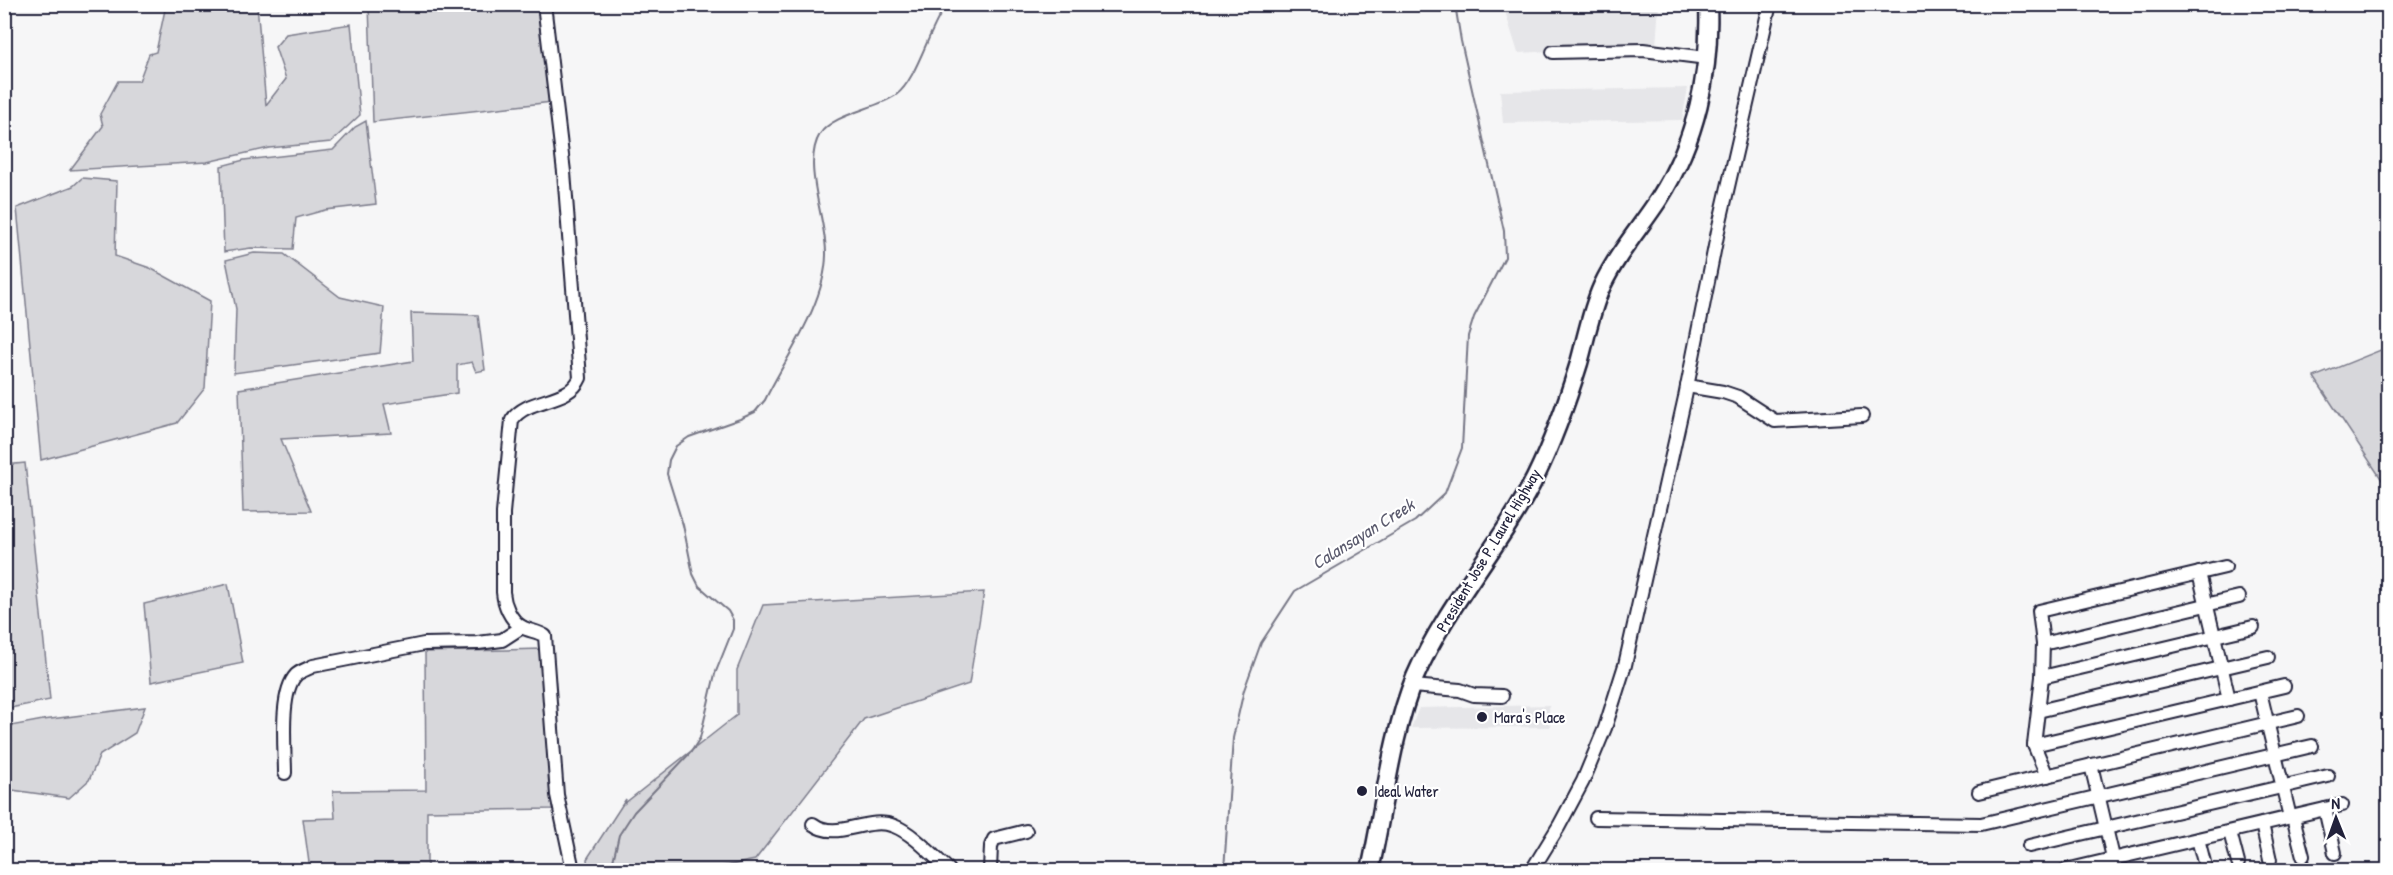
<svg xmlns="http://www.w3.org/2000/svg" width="2393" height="875" font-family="'Patrick Hand',sans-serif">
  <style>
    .built { fill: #e6e6e9 }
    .green { fill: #d7d7db; stroke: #7c7c8b; stroke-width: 1.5 }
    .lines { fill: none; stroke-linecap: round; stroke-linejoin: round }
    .stream { stroke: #767685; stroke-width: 2 }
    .minor-casing { stroke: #22223b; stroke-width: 16 }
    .highway-casing { stroke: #22223b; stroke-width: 21 }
    .minor { stroke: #fff; stroke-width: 12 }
    .highway { stroke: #fff; stroke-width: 16 }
    .poi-dot { fill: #22223b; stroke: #fff; stroke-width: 2 }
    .labels { text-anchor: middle; stroke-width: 4.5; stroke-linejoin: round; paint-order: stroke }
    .street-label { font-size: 16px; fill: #22223b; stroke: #fff }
    .poi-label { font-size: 16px; fill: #22223b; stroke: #fff; text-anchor: start }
    .water-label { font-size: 18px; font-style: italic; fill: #5a5a6d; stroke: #fff }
  </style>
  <rect width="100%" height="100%" fill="#f6f6f7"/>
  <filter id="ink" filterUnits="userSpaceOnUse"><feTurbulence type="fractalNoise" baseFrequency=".0167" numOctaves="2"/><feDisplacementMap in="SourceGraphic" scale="12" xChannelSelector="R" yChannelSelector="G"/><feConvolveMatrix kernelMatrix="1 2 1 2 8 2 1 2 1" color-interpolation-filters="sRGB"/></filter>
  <g filter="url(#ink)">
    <!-- built -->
    <g class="built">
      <path d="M1503 5H1659L1656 46 1518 53Z"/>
      <path d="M1688 88 1682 120 1503 123 1500 91Z"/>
      <path d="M1549 705 1550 727 1411 728 1419 708Z"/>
    </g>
    <!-- green -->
    <g class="green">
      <path d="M166 5H257L266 105 286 79 275 47 286 34 351 24 360 115 331 142 269 148 207 162 70 170 103 126 100 114 118 81H139L149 54 156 52Z"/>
      <path d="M369 5H548L561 101 373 122Z"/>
      <path d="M366 121 376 204 325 210 296 218 293 249 251 248 224 252 221 166 244 160 333 150 355 127Z"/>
      <path d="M82 178 117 181 115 256 150 268 210 301 205 388 177 423 41 460 17 208 73 186Z"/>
      <path d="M254 253 284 254 340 297 384 307 380 353 234 373 236 309 226 260Z"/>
      <path d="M411 313 478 315 485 370 476 372 472 362 457 365V393L384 404 391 433 281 439 311 511 243 512 239 389 413 361Z"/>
      <path d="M2388 347V489L2314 377Z"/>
      <path d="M25 463 50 700 5 709V465Z"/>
      <path d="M228 584 243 663 151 682 144 604Z"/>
      <path d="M984 592 969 684 864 719 755 860 706 870H588L587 859 626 799 625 803 737 715V670L763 605Z"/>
      <path d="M543 649 553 809 427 811V870H310L303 819 335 818 333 791 426 790 425 652Z"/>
      <path d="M145 707 135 733 100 755 89 780 69 798 5 789V727L43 720Z"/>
    </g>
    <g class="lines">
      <!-- stream -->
      <g class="stream">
        <path d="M611 870 619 835 634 812 691 752 700 738 715 674 733 629V620L728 611 699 586 693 574 683 525 667 474 669 460 676 446 689 437 740 419 755 412 765 400C786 357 825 304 826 255 827 220 801 165 820 134 833 114 876 109 896 95 917 80 929 27 947 4"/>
        <path d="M1224 870 1233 738 1244 690 1261 643 1295 591 1415 521 1445 493 1462 448 1468 336 1474 317 1505 257 1504 231 1461 41 1455 4"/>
      </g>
      <!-- minor casing -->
      <g class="minor-casing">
        <g id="minor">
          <path d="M544 4 564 172 580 378C569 404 527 397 512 420L503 513V592C504 604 510 620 522 627 529 631 537 631 545 636L557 795 573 870"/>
          <path d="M1553 52 1643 50 1707 58"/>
          <path d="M1687 386 1723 392 1738 397 1775 421 1862 416"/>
          <path d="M2199 573 2229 699"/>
          <path d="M2043 644 2239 597"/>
          <path d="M2042 677 2253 627"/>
          <path d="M1412 686 1460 690 1474 695 1502 696"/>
          <path d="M2260 692 2289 813 2294 821 2303 856"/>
          <path d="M2038 711 2268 657"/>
          <path d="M2034 745 2284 686"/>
          <path d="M2091 765 2116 870"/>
          <path d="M285 773C285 749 279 693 296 675 300 671 308 669 313 666L424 644 478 643 502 640 522 627"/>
          <path d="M2047 776 2034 745 2042 677 2043 644 2039 611 2225 567"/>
          <path d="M1979 792 2298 716"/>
          <path d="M2325 809 2335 853"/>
          <path d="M1596 818 1981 824 2312 746"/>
          <path d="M813 824C837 842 867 815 894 826 913 833 934 857 949 870"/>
          <path d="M2262 824 2270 860"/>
          <path d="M2230 832 2238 863"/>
          <path d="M2198 839 2206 870"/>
          <path d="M2029 846 2328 776"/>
          <path d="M990 870 991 846 994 839 1026 831"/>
          <path d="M1532 870 1559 826 1583 781 1605 728 1625 665 1685 397 1719 226 1770 4"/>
          <path d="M2066 870 2342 805"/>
        </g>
      </g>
      <!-- highway casing -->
      <g class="highway-casing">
        <path id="highway" d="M1370 870C1384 809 1391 735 1415 677 1446 605 1500 547 1535 478 1553 441 1567 402 1579 363 1586 338 1591 310 1602 286 1617 254 1640 228 1659 199 1696 141 1711 73 1708 4"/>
      </g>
      <!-- minor -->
      <use href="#minor" class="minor"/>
      <!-- highway -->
      <use href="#highway" class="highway"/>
    </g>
  </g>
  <!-- markers -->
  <g class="poi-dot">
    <circle cx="1482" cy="717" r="6"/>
    <circle cx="1362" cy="791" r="6"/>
  </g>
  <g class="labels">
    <!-- street labels -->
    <g class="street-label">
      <text transform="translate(1488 550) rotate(-59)" y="6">President Jose P. Laurel Highway</text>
    </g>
    <!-- poi labels -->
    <g class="poi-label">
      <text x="1494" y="723">Mara's Place</text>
      <text x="1374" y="797">Ideal Water</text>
    </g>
    <!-- water labels -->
    <g class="water-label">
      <text transform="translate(1363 534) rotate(-32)" y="6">Calansayan Creek</text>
    </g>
  </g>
  <!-- margin -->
  <rect width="2393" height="875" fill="none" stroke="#fff" stroke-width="24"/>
  <rect x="12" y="12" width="2369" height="851" fill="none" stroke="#22223b" stroke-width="2" filter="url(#ink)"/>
  <!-- north arrow -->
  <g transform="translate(2336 818) rotate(359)" stroke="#ffffff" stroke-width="4.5" paint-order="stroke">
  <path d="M0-4.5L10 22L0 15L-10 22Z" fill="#22223b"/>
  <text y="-9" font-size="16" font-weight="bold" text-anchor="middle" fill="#22223b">N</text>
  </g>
</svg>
